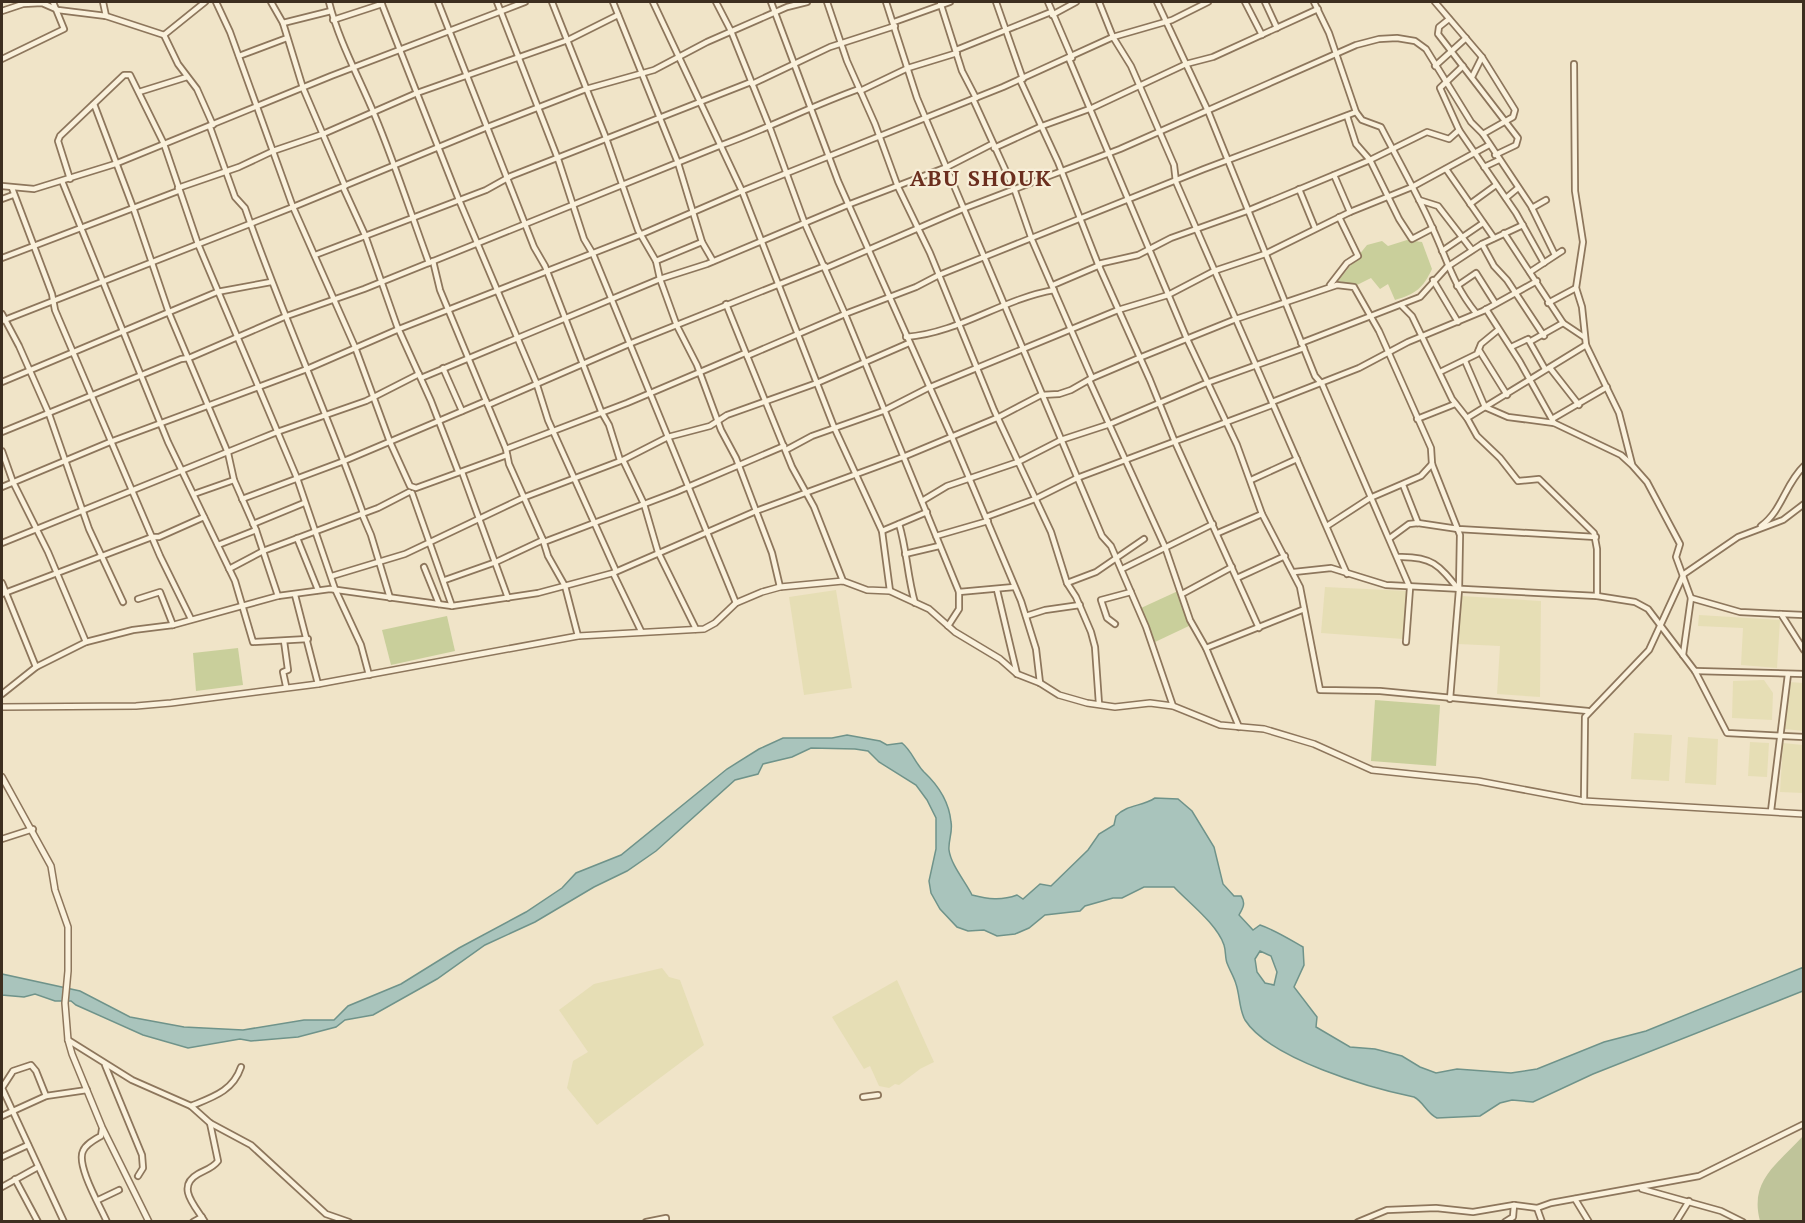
<svg xmlns="http://www.w3.org/2000/svg" width="1805" height="1223" font-family="'PT Serif',serif">
  <style>
    .farmland { fill: #e6deb5 }
    .green { fill: #c9cf9b }
    .cemetery { fill: #bfc49a }
    .water { fill: #a9c4bc; stroke: #6f938a; stroke-width: 1.5; fill-rule: evenodd }
    .lines { fill: none; stroke-linecap: round; stroke-linejoin: round }
    .minor-casing { stroke: #8d765c; stroke-width: 8 }
    .tertiary-casing { stroke: #8d765c; stroke-width: 8 }
    .minor { stroke: #faf1dc; stroke-width: 4.5 }
    .tertiary { stroke: #faf1dc; stroke-width: 5 }
    .labels { text-anchor: middle; stroke-width: 4.5; stroke-linejoin: round; paint-order: stroke }
    .district-label { font-size: 22px; font-weight: bold; letter-spacing: 1.5px; fill: #6b2e1e; stroke: #f7eed8 }
  </style>
  <rect width="100%" height="100%" fill="#f0e4c8"/>
  <!-- farmland -->
  <g class="farmland">
    <path d="M1325 587 1407 591 1403 639 1321 633Z"/>
    <path d="M836 590 852 688 804 695 789 597Z"/>
    <path d="M1462 596 1541 601 1540 697 1497 694 1500 646 1458 644Z"/>
    <path d="M1699 615 1780 620 1777 668 1741 665 1743 628 1698 626Z"/>
    <path d="M1764 680 1773 693 1772 720 1732 718 1733 681Z"/>
    <path d="M1789 682 1803 683V731L1785 729Z"/>
    <path d="M1634 733 1672 735 1669 781 1631 779Z"/>
    <path d="M1688 737 1718 739 1716 785 1685 783Z"/>
    <path d="M1750 742 1769 743 1767 777 1748 776Z"/>
    <path d="M1783 743 1803 745V793L1780 792Z"/>
    <path d="M662 968 669 977 680 980 704 1045 597 1125 567 1088 573 1061 588 1052 559 1010 594 984Z"/>
    <path d="M897 980 934 1062 920 1069 899 1085 895 1084 889 1088 879 1086 870 1066 864 1069 832 1017Z"/>
  </g>
  <!-- green -->
  <g class="green">
    <path d="M1407 240 1422 242 1432 269C1423 288 1416 294 1395 300L1388 284 1380 289 1371 278 1357 285 1338 281 1367 245 1382 241 1388 246Z"/>
    <path d="M1178 591 1191 625 1155 642 1141 608Z"/>
    <path d="M447 616 455 651 391 665 382 630Z"/>
    <path d="M238 648 243 685 196 691 193 653Z"/>
    <path d="M1375 700 1440 705 1436 766 1371 761Z"/>
  </g>
  <!-- cemetery -->
  <path class="cemetery" d="M1803 1136V1221H1760C1749 1180 1778 1164 1803 1136Z"/>
  <!-- water -->
  <path class="water" d="M847 735 880 741 887 745 902 743C912 751 915 763 924 772 939 786 949 801 951 822 953 832 948 841 949 850 951 865 965 881 972 895 988 899 1001 901 1017 895L1023 899 1040 884 1051 886 1088 850 1099 834 1114 825 1116 816C1128 804 1141 807 1155 798L1178 799 1192 811 1214 847 1223 884 1234 896H1241C1246 903 1243 908 1239 915L1253 930 1260 925C1275 930 1289 939 1303 947L1304 965 1294 987 1317 1017 1316 1027 1350 1047 1375 1049 1402 1056 1420 1067 1436 1073 1457 1069 1511 1073 1537 1069 1604 1042 1646 1031 1804 967 1803 991 1593 1074 1533 1102 1512 1100 1500 1103 1480 1116 1437 1118C1426 1113 1424 1102 1414 1097 1370 1088 1270 1059 1245 1020 1239 1009 1240 996 1236 984 1234 977 1230 971 1227 963 1225 958 1226 951 1224 945 1217 924 1188 902 1174 887H1144L1122 898H1113L1085 906 1080 911 1045 915 1029 928 1015 934 997 936 984 930 968 931 957 927 940 909 931 893 929 881 936 849V818L927 800 916 785 879 762 868 751 855 749 811 748 792 757 763 764 758 774 735 780 656 851 627 871 594 887 535 922 485 945 437 979 373 1015 345 1020 336 1027 298 1037 251 1041 240 1039 188 1048 143 1035 76 1005 71 1001H55L35 994 24 997 2 995V974L80 991 130 1017 184 1027 243 1030 304 1020H334L348 1006 401 984 459 948 526 912 562 888 576 873 621 855 727 769 759 749 783 738H832ZM1260 951 1271 956 1277 972 1274 985 1265 983 1257 972 1255 959Z"/>
  <g class="lines">
    <!-- minor casing -->
    <g class="minor-casing">
      <g id="minor">
        <path d="M103 2 106 16"/>
        <path d="M216 2 230 32 293 207 355 347 390 442 410 486 416 488 507 455"/>
        <path d="M271 2 283 23 303 88 345 186"/>
        <path d="M329 2C339 42 359 77 375 116 395 164 411 214 429 263"/>
        <path d="M381 2 459 200 536 382 548 420 616 571"/>
        <path d="M438 2 534 247 545 266 601 411 609 425 620 460"/>
        <path d="M497 2 558 159 584 239 593 254 736 603"/>
        <path d="M552 2 606 138 638 230 656 261 660 279 677 326 697 365 721 430 736 458 772 553 780 587"/>
        <path d="M613 2 678 163 702 242 713 261"/>
        <path d="M653 2 742 191 834 427 882 531 890 591"/>
        <path d="M716 2 731 31 770 128 805 224 845 314 959 592V609L948 626"/>
        <path d="M771 2 838 181 951 435 1021 601 1036 649 1040 683"/>
        <path d="M827 2 847 61 875 124 898 187 930 253 994 410 1051 532 1067 583 1076 597 1091 632 1095 647 1099 704"/>
        <path d="M886 2 917 98 1102 536 1111 546 1146 627 1173 706"/>
        <path d="M940 2 962 71 976 98"/>
        <path d="M996 2 1023 79"/>
        <path d="M1048 2 1072 58"/>
        <path d="M1099 2 1113 37 1131 66 1174 165 1176 182 1196 228 1347 574"/>
        <path d="M1157 2 1208 111 1315 376 1322 384 1410 588 1406 642"/>
        <path d="M1245 2 1262 35"/>
        <path d="M1265 2 1277 28"/>
        <path d="M1314 2 1329 33 1356 112 1362 120 1381 127C1398 160 1417 193 1432 227 1448 261 1452 283 1476 313"/>
        <path d="M1435 2 1482 57 1515 110 1513 117 1483 134"/>
        <path d="M2 11 23 4 42 3 58 10 106 16 164 35 178 64 197 89 213 125"/>
        <path d="M1052 15 1076 2"/>
        <path d="M1449 19 1439 27 1438 34 1518 138 1516 145 1495 155"/>
        <path d="M333 20 382 4"/>
        <path d="M894 22 950 2"/>
        <path d="M283 23 331 11"/>
        <path d="M164 35 205 2"/>
        <path d="M956 50 1051 12"/>
        <path d="M239 56 287 38"/>
        <path d="M2 59 64 29 53 2"/>
        <path d="M1069 59 1187 339 1237 445 1262 514 1300 587 1320 690 1380 691 1588 711"/>
        <path d="M1574 64 1575 191 1583 242 1576 288 1582 307 1586 345 1619 413 1632 464"/>
        <path d="M1435 66 1466 38"/>
        <path d="M1463 66 1440 88 1459 130 1516 213 1544 263"/>
        <path d="M1472 77 1482 57"/>
        <path d="M1020 80 1058 162 1098 264 1150 380 1175 442 1259 628"/>
        <path d="M752 84 830 47 895 26"/>
        <path d="M860 91 908 68 957 53"/>
        <path d="M139 92 187 77"/>
        <path d="M973 99 1015 191 1032 240 1092 378"/>
        <path d="M94 104 134 210 169 313 228 453 234 480 256 530 278 596"/>
        <path d="M1347 116 1356 144 1370 160 1399 219 1412 239 1433 228"/>
        <path d="M210 127 235 197 245 208C281 312 326 410 363 513"/>
        <path d="M994 148 1042 126 1092 108 1186 64 1213 57 1318 9"/>
        <path d="M1484 167 1499 160"/>
        <path d="M1446 169 1494 238"/>
        <path d="M1334 175 1350 212"/>
        <path d="M70 179 58 141 60 136 124 75H130L164 144 198 244 297 478 335 589 361 645 369 675"/>
        <path d="M62 181 168 442 235 581 253 642 308 639"/>
        <path d="M2 186 34 189 115 164 331 76 525 2"/>
        <path d="M343 187 365 235 397 326 431 401 458 471"/>
        <path d="M12 188 52 294 55 310 160 556 191 619"/>
        <path d="M178 188 239 167 273 151 323 134 417 93 568 40 618 15"/>
        <path d="M1299 189 1315 228"/>
        <path d="M1506 198 1518 188"/>
        <path d="M2 199 13 195"/>
        <path d="M1419 200 1438 206 1472 250"/>
        <path d="M1470 204 1496 185"/>
        <path d="M1532 208 1546 200"/>
        <path d="M1504 233 1563 323 1584 337"/>
        <path d="M1482 244 1494 266 1507 280 1544 336"/>
        <path d="M1442 251 1483 223"/>
        <path d="M315 255 486 190 511 176 751 82"/>
        <path d="M2 258 178 191"/>
        <path d="M433 261 440 290 506 449 509 464 543 540 548 556 565 586 578 636"/>
        <path d="M656 261 702 242"/>
        <path d="M1098 264 1138 255 1171 238 1247 211 1370 160 1427 132 1449 139 1459 130"/>
        <path d="M826 268 965 208 1120 149 1356 45 1379 39 1397 38 1415 41 1426 49 1471 122 1483 134 1531 206 1555 255"/>
        <path d="M1530 272 1562 251"/>
        <path d="M1433 280 1458 322"/>
        <path d="M1053 285 1100 265"/>
        <path d="M1330 285 1347 263 1358 256 1339 217"/>
        <path d="M1457 286 1476 273 1495 303"/>
        <path d="M1548 303 1576 288"/>
        <path d="M726 304 792 467 814 507 843 581"/>
        <path d="M1401 305 1412 316 1452 399 1467 418 1477 436 1500 458 1518 481 1539 479 1594 533 1597 549V596"/>
        <path d="M1486 309 1520 362 1554 423 1621 455 1632 465 1647 482 1680 544 1676 557 1691 598 1683 655"/>
        <path d="M2 314 19 346 49 414 89 529 123 602"/>
        <path d="M2 321 293 207 485 128 586 89 654 70 707 42 787 7 807 2"/>
        <path d="M906 337C959 333 1002 299 1054 290"/>
        <path d="M1531 341 1563 323"/>
        <path d="M1301 343 1420 297 1447 267 1482 244 1523 225"/>
        <path d="M1511 347 1528 339 1545 369"/>
        <path d="M1479 350 1507 395"/>
        <path d="M747 356 845 314 916 287 939 275 1204 169 1356 112"/>
        <path d="M1465 361 1485 407 1508 417 1554 423"/>
        <path d="M443 368 462 411"/>
        <path d="M1550 368 1579 405"/>
        <path d="M1440 372 1477 354 1481 344 1498 330"/>
        <path d="M421 378 660 279 707 264 850 204 947 167 992 144"/>
        <path d="M1089 380 1165 547 1190 620 1206 648 1239 727"/>
        <path d="M2 382 217 292 271 282"/>
        <path d="M1272 402 1359 368 1408 342 1483 311 1537 281"/>
        <path d="M488 405 629 344 825 266"/>
        <path d="M1467 418 1586 345"/>
        <path d="M1417 419 1455 404"/>
        <path d="M1552 419 1607 387"/>
        <path d="M2 432 181 359 189 358 284 317 364 289 719 146C767 129 811 106 859 89"/>
        <path d="M506 449 627 403 745 353"/>
        <path d="M786 450 812 436 883 411 928 388 1118 310 1168 295 1214 271 1265 254 1350 212 1412 187 1489 145"/>
        <path d="M2 451 13 482 48 552 86 642"/>
        <path d="M623 460 644 504 658 552 696 629"/>
        <path d="M462 472 508 598"/>
        <path d="M1251 480 1297 459"/>
        <path d="M1403 485 1418 523"/>
        <path d="M2 487 110 442 307 369 399 329 642 234 742 191 1003 87 1113 37 1172 20 1208 2"/>
        <path d="M412 493 452 606"/>
        <path d="M194 494 234 480"/>
        <path d="M242 499 344 461 486 401"/>
        <path d="M922 501 947 486 1018 462 1061 440 1110 424 1204 384 1304 348"/>
        <path d="M362 514 371 535 390 598"/>
        <path d="M986 517 1035 499 1077 478 1272 405"/>
        <path d="M253 524 304 503"/>
        <path d="M899 524C907 550 907 575 915 603"/>
        <path d="M1327 526 1370 498 1421 476 1432 464"/>
        <path d="M1761 526C1782 511 1785 484 1804 466"/>
        <path d="M882 531 927 512"/>
        <path d="M1218 533 1262 514"/>
        <path d="M936 536 988 521"/>
        <path d="M297 538 318 590"/>
        <path d="M1390 538 1409 524 1418 523 1458 529 1596 537"/>
        <path d="M544 542 676 492 784 446"/>
        <path d="M2 543 277 432 366 401 419 374"/>
        <path d="M218 545 256 530"/>
        <path d="M905 554 939 546"/>
        <path d="M1398 557C1432 556 1439 565 1459 590"/>
        <path d="M424 567 439 604"/>
        <path d="M229 569 263 551 378 508 409 492"/>
        <path d="M1122 569 1213 524"/>
        <path d="M1294 572 1331 568 1386 585 1597 596 1635 602 1648 609 1695 671 1727 733 1804 737"/>
        <path d="M613 573 641 631"/>
        <path d="M332 576 405 554 525 497 623 460 668 437 710 426 727 415 817 383 909 343"/>
        <path d="M1237 578 1285 556"/>
        <path d="M445 580 496 562 543 540"/>
        <path d="M2 583 36 667"/>
        <path d="M1067 583 1096 572 1144 539"/>
        <path d="M997 590 1017 674"/>
        <path d="M959 592 1014 587"/>
        <path d="M2 594 152 537H159L204 517"/>
        <path d="M1182 594 1232 567"/>
        <path d="M295 595 318 684"/>
        <path d="M1691 598 1740 612 1781 614 1804 650"/>
        <path d="M138 599 160 592 173 625"/>
        <path d="M1781 614 1804 615"/>
        <path d="M1026 616 1045 610 1080 605"/>
        <path d="M1115 624 1107 618 1101 600 1131 592"/>
        <path d="M284 641 288 670 283 672 286 686"/>
        <path d="M1206 648 1302 610"/>
        <path d="M1695 671 1804 674"/>
        <path d="M2 694 36 667 86 642 133 630 173 625 278 596 330 589 452 606 538 593 613 573 756 511 903 457 999 417 1041 395 1059 394 1071 390 1092 378 1139 358 1236 319 1337 285 1354 287 1379 331 1431 448 1432 464 1460 535 1459 590 1450 699"/>
        <path d="M1584 801 1585 717 1649 650 1684 574 1738 537 1783 520 1804 504"/>
        <path d="M1771 811 1788 674"/>
        <path d="M2 839 33 829"/>
        <path d="M68 1040 132 1080 191 1106 210 1123 251 1145 326 1214 349 1222"/>
        <path d="M105 1065 142 1155 143 1168 138 1176"/>
        <path d="M46 1096 36 1071 31 1065 13 1071 2 1088 64 1222"/>
        <path d="M863 1097 878 1095"/>
        <path d="M191 1106C213 1097 233 1091 241 1067"/>
        <path d="M2 1116 46 1096 87 1090"/>
        <path d="M102 1129 101 1136C94 1140 86 1144 83 1151 76 1165 100 1206 107 1222"/>
        <path d="M2 1157 28 1145"/>
        <path d="M15 1179 38 1222"/>
        <path d="M2 1187 38 1167"/>
        <path d="M1642 1189 1721 1211 1743 1222"/>
        <path d="M1575 1199 1589 1222"/>
        <path d="M98 1200 119 1190"/>
        <path d="M1537 1208 1542 1222"/>
        <path d="M193 1222 202 1217"/>
        <path d="M205 1222C196 1207 175 1187 198 1174 205 1170 213 1168 218 1161L210 1123"/>
        <path d="M646 1222 666 1218V1222"/>
        <path d="M1358 1222 1387 1210 1436 1208 1473 1212 1514 1205 1537 1208 1551 1203 1699 1176 1804 1124"/>
        <path d="M1505 1222 1513 1217 1514 1205"/>
        <path d="M1676 1222 1689 1201"/>
      </g>
    </g>
    <!-- tertiary casing -->
    <g class="tertiary-casing">
      <g id="tertiary">
        <path d="M2 707 136 706 171 703 318 684 578 636 704 629 715 623 736 603 762 592 780 587 843 581 867 590 890 591 929 609 955 632 1000 659 1017 674 1040 683 1059 695 1087 703 1115 707 1150 703 1173 706 1220 725 1264 729 1314 744 1372 770 1478 781 1584 801 1804 814"/>
        <path d="M2 777 51 866 55 890 68 927V971L65 1003 68 1040 72 1054 102 1127 149 1222"/>
      </g>
    </g>
    <!-- minor -->
    <use href="#minor" class="minor"/>
    <!-- tertiary -->
    <use href="#tertiary" class="tertiary"/>
  </g>
  <g class="labels">
    <!-- district labels -->
    <g class="district-label">
      <text x="981" y="186">ABU SHOUK</text>
    </g>
  </g>
  <!-- border -->
  <rect width="1805" height="1223" fill="none" stroke="#3d2e20" stroke-width="6"/>
</svg>
